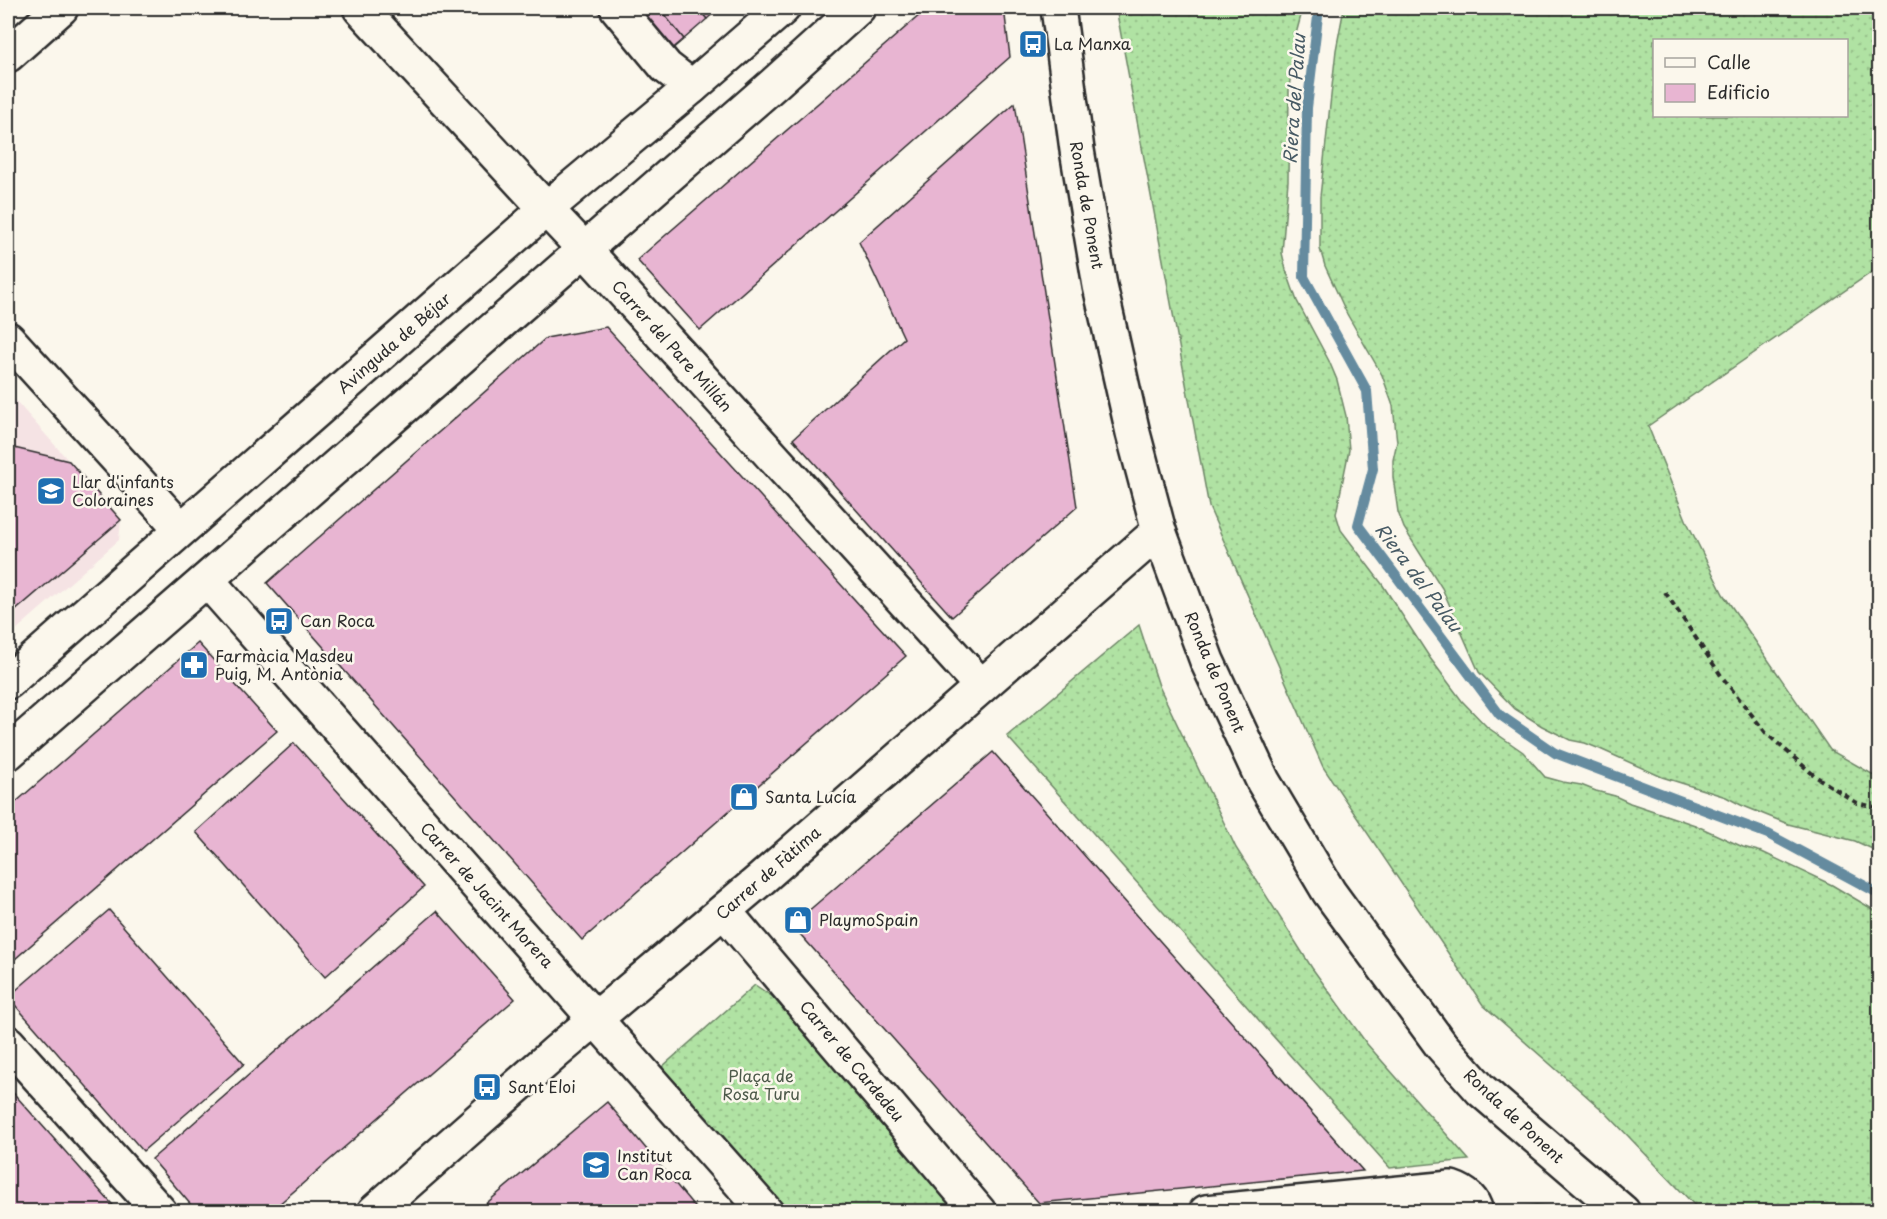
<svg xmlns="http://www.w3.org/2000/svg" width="1887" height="1219" font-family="'Playpen Sans',sans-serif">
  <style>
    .built { fill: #f5e3e4 }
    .grass { fill: url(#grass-dots); stroke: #6e8667; stroke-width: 1.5; fill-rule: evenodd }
    .park { fill: url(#park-crowns); stroke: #6e8667; stroke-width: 1.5 }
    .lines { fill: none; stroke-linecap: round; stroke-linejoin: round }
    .stream { stroke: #658b9f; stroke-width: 10 }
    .building { fill: #e8b5d2; stroke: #2b2b2b; stroke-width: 1.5 }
    .street-casing { stroke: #2b2b2b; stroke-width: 38 }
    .secondary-casing { stroke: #2b2b2b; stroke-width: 38 }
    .path { stroke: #2b2b2b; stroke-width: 4; stroke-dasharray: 6 4.5; stroke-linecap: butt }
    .street { stroke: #fbf7ec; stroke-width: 33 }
    .secondary { stroke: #fbf7ec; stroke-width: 33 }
    .labels { text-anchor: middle; stroke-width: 5; stroke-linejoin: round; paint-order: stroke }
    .poi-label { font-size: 16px; fill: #2b2b2b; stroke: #fbf7ec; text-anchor: start }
    .street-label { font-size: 16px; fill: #2b2b2b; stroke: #fbf7ec }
    .park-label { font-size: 16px; fill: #4c5949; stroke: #fbf7ec }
    .water-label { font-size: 18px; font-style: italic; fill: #485b65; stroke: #fbf7ec }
  </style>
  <defs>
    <pattern id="grass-dots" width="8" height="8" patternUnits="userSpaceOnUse" patternTransform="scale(1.5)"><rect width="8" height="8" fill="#b0e2a3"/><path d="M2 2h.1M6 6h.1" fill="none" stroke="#98c28c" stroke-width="1.8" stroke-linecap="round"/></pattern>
    <pattern id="park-crowns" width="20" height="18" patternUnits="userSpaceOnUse" patternTransform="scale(1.5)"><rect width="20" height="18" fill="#b0e2a3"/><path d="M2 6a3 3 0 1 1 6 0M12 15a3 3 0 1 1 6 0" fill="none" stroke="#98c28c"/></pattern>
  </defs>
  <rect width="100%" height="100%" fill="#fbf7ec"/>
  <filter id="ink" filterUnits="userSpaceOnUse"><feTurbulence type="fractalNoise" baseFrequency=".0167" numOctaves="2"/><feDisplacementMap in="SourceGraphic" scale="12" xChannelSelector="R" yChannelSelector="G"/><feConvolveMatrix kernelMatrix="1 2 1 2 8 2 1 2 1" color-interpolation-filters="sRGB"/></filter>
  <g filter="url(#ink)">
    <!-- built -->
    <path class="built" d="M8 392 121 520 119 540 8 637Z"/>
    <!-- grass -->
    <g class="grass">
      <path d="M1116 8H1303L1296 34 1289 88 1288 181 1282 253 1286 270 1297 301 1329 361 1337 380 1346 416 1349 450 1336 514 1341 530 1382 584 1430 658 1462 701 1487 727 1523 752 1545 777 1563 782 1581 785 1596 791 1615 796 1630 803 1695 825 1743 847 1762 852 1832 885 1879 913V1211H1700L1607 1114 1483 1005 1323 767 1209 507Z"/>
      <path d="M1344 8H1867L1879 15V267L1648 426 1687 522 1723 594 1830 750 1879 778V852L1855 841 1788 824 1741 805 1726 797 1662 777 1600 749 1585 743 1570 740 1542 726 1515 709 1479 672 1442 588 1404 528 1398 512 1393 477V460L1397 442 1393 406 1382 375 1347 314 1325 266 1320 249V197L1336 50ZM1654 40H1846V116H1654Z"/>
      <path d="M1139 625 1159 686 1236 848 1312 968 1367 1044 1469 1160 1390 1168 1007 736Z"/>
      <path d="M755 985 773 997 953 1205 955 1211H784L672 1086 662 1067Z"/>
    </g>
    <!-- park -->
    <path class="park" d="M1536 1205 1546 1206 1553 1211H1510L1514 1208Z"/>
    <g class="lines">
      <!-- stream -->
      <path class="stream" d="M1319 8 1307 108 1304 277 1367 391 1373 469 1358 525 1500 715 1555 753 1768 834 1880 894"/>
    </g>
    <!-- building -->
    <g class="building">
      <path d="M633 8H659L684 39 670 51Z"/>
      <path d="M659 8H698L707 19 684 39Z"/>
      <path d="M698 8H719L707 19Z"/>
      <path d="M928 8H1004L1010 57 700 330 637 260Z"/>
      <path d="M1015 103 1077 507 952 617 793 439 904 338 859 242Z"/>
      <path d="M606 327 906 656 582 940 267 583 546 338Z"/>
      <path d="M10 447 69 461 121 520 8 617V449Z"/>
      <path d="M198 643 277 731 8 965V809Z"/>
      <path d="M294 743 424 887 325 977 196 832Z"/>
      <path d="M993 752 1363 1171 1039 1203 792 925Z"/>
      <path d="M109 910 244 1064 143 1151 8 997Z"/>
      <path d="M437 911 515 999 270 1212H197L152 1159Z"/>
      <path d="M8 1087 119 1212H8Z"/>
      <path d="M607 1102 699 1212H476Z"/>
    </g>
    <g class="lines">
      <!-- street casing -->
      <g class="street-casing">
        <g id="street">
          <path d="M360 8 546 209"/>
          <path d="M617 8 666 67 692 87"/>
          <path d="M1058 8 1077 150 1100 286 1133 433 1159 531 1207 661 1263 781 1329 892 1441 1045 1481 1090 1623 1212"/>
          <path d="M8 55 61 8"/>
          <path d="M584 249 981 686"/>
          <path d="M8 339 181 529"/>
          <path d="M207 580 766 1212"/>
          <path d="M724 911 979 1212"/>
          <path d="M8 1043 160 1212"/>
          <path d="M374 1212 556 1052 760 880 1159 531"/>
          <path d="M1206 1212 1451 1188C1463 1192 1473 1198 1476 1212"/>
        </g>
      </g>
      <!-- secondary casing -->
      <g class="secondary-casing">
        <g id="secondary">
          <path d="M546 209 584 249"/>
          <path d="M8 682 546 209 692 87 783 8"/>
          <path d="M8 753 774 84 858 8"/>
        </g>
      </g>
      <!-- path -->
      <path class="path" d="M1665 592 1722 677 1766 733 1815 776 1857 803 1880 808"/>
      <!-- street -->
      <use href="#street" class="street"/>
      <!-- secondary -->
      <use href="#secondary" class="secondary"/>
    </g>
  </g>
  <!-- icons -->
  <defs>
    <g id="bus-square" transform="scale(1.5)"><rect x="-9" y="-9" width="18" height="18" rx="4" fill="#1f6fb2" stroke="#fbf7ec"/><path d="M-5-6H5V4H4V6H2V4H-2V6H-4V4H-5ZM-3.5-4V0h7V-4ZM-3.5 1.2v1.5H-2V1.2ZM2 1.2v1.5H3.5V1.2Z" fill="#fff"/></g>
    <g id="school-square" transform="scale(1.5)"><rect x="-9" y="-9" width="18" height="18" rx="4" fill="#1f6fb2" stroke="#fbf7ec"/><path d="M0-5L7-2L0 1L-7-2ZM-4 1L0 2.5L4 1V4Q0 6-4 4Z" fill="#fff"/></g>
    <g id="pharmacy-square" transform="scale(1.5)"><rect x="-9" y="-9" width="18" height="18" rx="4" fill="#1f6fb2" stroke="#fbf7ec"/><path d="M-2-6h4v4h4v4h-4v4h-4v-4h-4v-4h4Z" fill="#fff"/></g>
    <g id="shop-square" transform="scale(1.5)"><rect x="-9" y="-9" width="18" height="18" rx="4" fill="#1f6fb2" stroke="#fbf7ec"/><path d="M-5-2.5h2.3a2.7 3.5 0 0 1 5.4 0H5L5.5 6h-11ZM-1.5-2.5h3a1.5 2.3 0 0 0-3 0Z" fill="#fff"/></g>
  </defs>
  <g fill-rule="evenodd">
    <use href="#bus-square" x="1033" y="44"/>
    <use href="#school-square" x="51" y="491"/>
    <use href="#bus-square" x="279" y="621"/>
    <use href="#pharmacy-square" x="194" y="665"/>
    <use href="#shop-square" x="744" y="797"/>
    <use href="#shop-square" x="798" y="920"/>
    <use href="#bus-square" x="487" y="1087"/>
    <use href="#school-square" x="596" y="1165"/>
  </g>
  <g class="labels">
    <!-- poi labels -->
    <g class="poi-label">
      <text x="1054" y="50">La Manxa</text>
      <text x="72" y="488">Llar d'infants<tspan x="72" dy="18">Coloraines</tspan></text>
      <text x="300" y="627">Can Roca</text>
      <text x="215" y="662">Farmàcia Masdeu<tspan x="215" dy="18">Puig, M. Antònia</tspan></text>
      <text x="765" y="803">Santa Lucía</text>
      <text x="819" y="926">PlaymoSpain</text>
      <text x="508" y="1093">Sant Eloi</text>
      <text x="617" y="1162">Institut<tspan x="617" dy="18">Can Roca</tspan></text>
    </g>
    <!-- street labels -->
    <g class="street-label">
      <text transform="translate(1087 205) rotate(80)" y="6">Ronda de Ponent</text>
      <text transform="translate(394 343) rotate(-41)" y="6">Avinguda de Béjar</text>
      <text transform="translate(672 346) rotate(48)" y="6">Carrer del Pare Millán</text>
      <text transform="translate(1215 672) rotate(67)" y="6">Ronda de Ponent</text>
      <text transform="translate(768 873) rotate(-41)" y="6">Carrer de Fàtima</text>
      <text transform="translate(487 895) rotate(48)" y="6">Carrer de Jacint Morera</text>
      <text transform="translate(852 1061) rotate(50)" y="6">Carrer de Cardedeu</text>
      <text transform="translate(1514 1116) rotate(43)" y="6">Ronda de Ponent</text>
    </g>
    <!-- park labels -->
    <g class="park-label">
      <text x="761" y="1082">Plaça de<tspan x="761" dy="18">Rosa Turu</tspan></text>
    </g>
    <!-- water labels -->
    <g class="water-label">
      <text transform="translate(1295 99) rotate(-86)" y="6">Riera del Palau</text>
      <text transform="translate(1418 578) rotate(53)" y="6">Riera del Palau</text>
    </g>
  </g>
  <!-- margin -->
  <rect width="1887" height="1219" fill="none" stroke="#fbf7ec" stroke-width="30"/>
  <rect x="15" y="15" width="1857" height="1189" fill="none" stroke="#2b2b2b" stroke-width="2" filter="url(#ink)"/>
  <!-- legend -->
  <rect x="1653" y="39" width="195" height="78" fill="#fbf7ec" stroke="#a8a59f" stroke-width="1.5"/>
  <rect x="1665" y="58" width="30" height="9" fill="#fbf7ec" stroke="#a8a59f" stroke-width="1.5"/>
  <text x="1707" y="69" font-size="18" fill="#2b2b2b">Calle</text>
  <rect x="1665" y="84" width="30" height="18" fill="#e8b5d2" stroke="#a8a59f" stroke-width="1.5"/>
  <text x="1707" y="99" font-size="18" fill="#2b2b2b">Edificio</text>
</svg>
